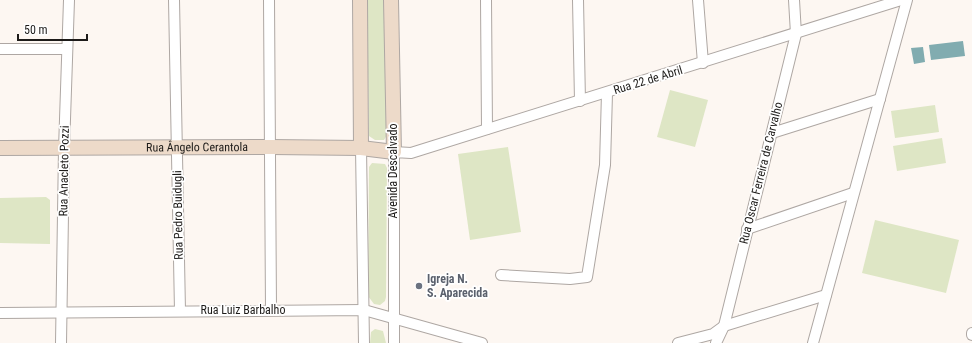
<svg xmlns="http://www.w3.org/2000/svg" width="972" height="343" font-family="'Roboto Condensed',sans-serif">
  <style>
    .green { fill: #dee6c5 }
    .water { fill: #81acb0 }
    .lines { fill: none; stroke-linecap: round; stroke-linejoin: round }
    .street-casing { stroke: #aea7a3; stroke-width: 12 }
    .secondary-casing { stroke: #aea7a3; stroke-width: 16 }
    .street { stroke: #fff; stroke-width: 10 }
    .secondary { stroke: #eddac9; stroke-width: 14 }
    .worship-dot { fill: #6b7280; stroke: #fff; stroke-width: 1.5 }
    .labels { text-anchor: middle; stroke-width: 3.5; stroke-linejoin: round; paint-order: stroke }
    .street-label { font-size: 12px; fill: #1d1b19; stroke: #fff }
    .worship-label { font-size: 12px; font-weight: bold; fill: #5b616d; stroke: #fff; text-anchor: start }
  </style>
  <rect width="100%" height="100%" fill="#fdf7f2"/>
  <!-- green -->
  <g class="green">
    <path d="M367 0H385L387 135 384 140H375L369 136Z"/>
    <path d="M670 90 708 100 695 147 657 137Z"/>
    <path d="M935 105 939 132 895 138 891 111Z"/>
    <path d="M942 138 946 163 897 171 893 146Z"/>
    <path d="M508 147 521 232 470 240 458 154Z"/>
    <path d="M372 163 385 164 387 168 386 297 385 301 380 305 374 304 368 296 369 167Z"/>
    <path d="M46 197 50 200V244L0 243V198Z"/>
    <path d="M875 220 959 240 946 293 862 273Z"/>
    <path d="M375 329 383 331 386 343H370L371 332Z"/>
  </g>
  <!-- water -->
  <g class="water">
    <path d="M963 41 965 56 931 60 929 45Z"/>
    <path d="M923 47 925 62 914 64 911 48Z"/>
  </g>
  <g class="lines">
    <!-- street casing -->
    <g class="street-casing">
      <g id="street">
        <path d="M174 0 180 311"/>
        <path d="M269 0 271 310"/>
        <path d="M486 0 487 129"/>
        <path d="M578 0 580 101"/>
        <path d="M698 0 703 63"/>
        <path d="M0 49H67"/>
        <path d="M772 133 880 99"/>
        <path d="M361 148 364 343"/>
        <path d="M747 229 853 193"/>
        <path d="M501 275 570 279 587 277 605 165 607 93"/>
        <path d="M0 313 364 310 482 343"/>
        <path d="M972 333V335"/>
        <path d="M61 343 64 149 69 0"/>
        <path d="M394 343V152L411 153 901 0"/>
        <path d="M678 343 713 334 724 326 826 295"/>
        <path d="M716 343 724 326 796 34 794 0"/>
        <path d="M813 343 907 0"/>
      </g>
    </g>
    <!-- secondary casing -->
    <g class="secondary-casing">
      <g id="secondary">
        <path d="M360 0 361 148"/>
        <path id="s1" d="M0 148 271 147 361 148 394 152 391 0"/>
      </g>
    </g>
    <!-- street -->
    <use href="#street" class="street"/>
    <!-- secondary -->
    <use href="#secondary" class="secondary"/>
  </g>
  <!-- markers -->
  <circle class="worship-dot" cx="419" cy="286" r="4"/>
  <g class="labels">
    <!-- street labels -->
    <g class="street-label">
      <text transform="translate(648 80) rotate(-17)" y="4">Rua 22 de Abril</text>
      <text dy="4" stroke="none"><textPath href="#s1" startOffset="197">Rua Ângelo Cerantola</textPath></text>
      <text transform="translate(64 171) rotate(-89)" y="4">Rua Anacleto Pozzi</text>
      <text transform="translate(393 171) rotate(-90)" y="4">Avenida Descalvado</text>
      <text transform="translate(761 173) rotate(-76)" y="4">Rua Oscar Ferreira de Carvalho</text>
      <text transform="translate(178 215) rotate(-91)" y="4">Rua Pedro Buidugli</text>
      <text x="243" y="314">Rua Luiz Barbalho</text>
    </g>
    <!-- worship labels -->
    <g class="worship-label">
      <text x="427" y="283">Igreja N.<tspan x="427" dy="14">S. Aparecida</tspan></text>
    </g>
  </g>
  <!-- scale -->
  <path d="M18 34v6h69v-6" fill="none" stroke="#1d1b19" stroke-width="2"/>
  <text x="24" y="34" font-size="12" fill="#1d1b19" stroke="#ffffff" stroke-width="3" paint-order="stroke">50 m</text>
</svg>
